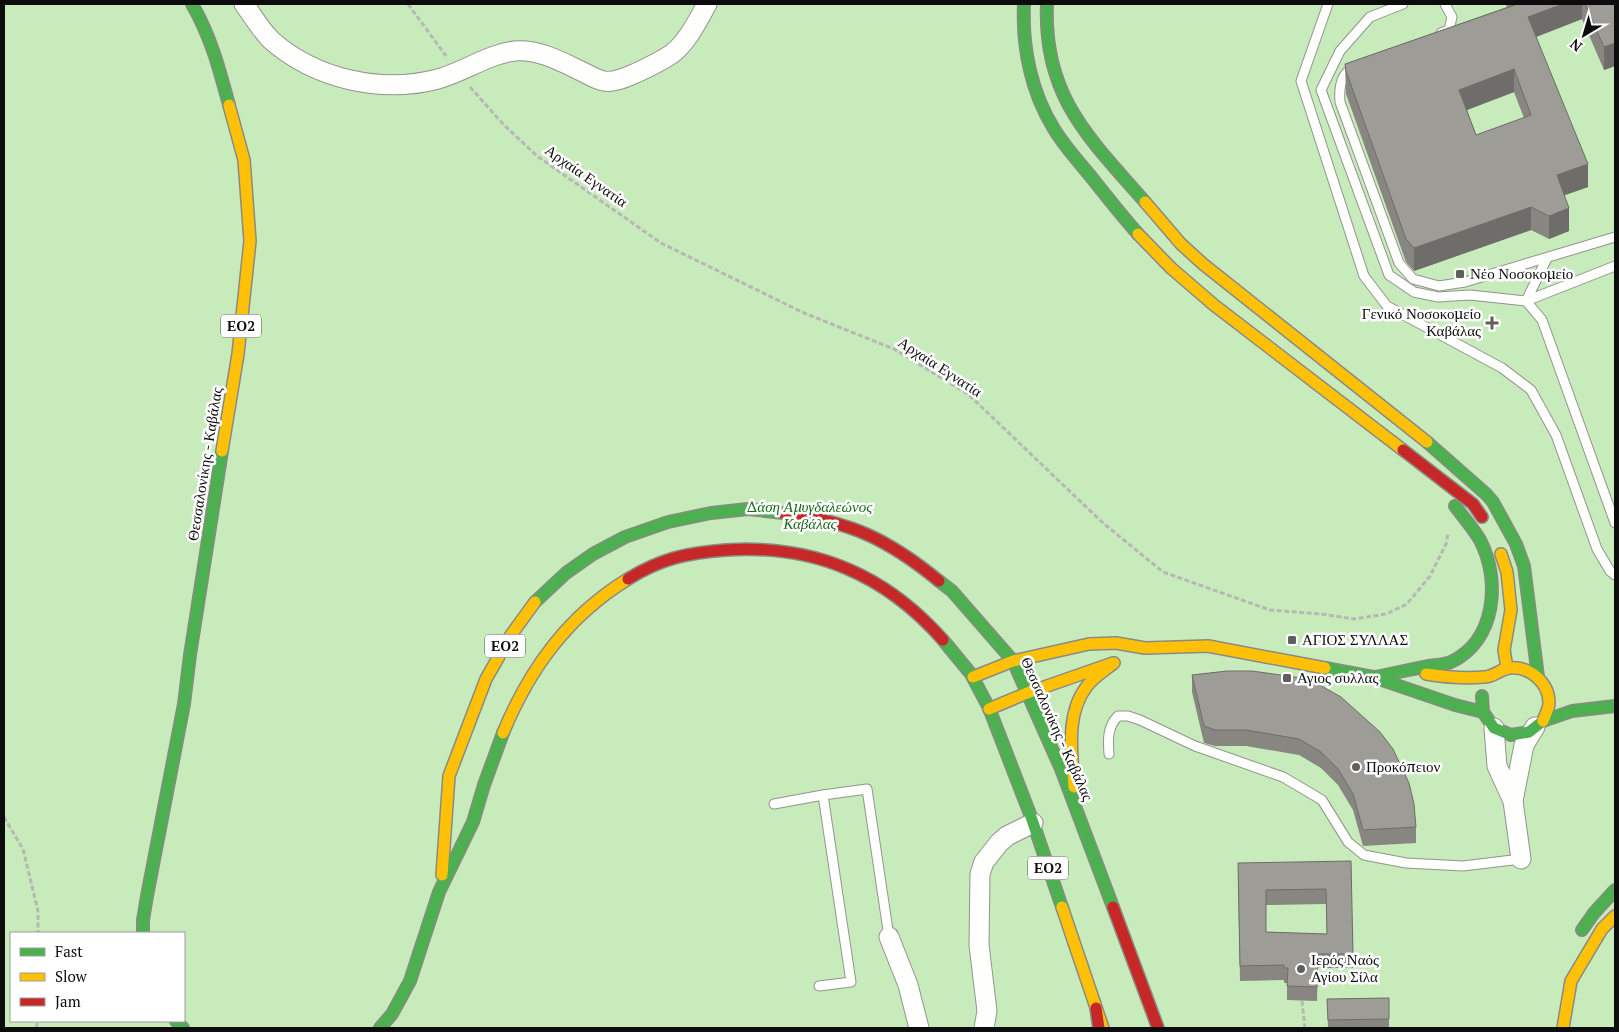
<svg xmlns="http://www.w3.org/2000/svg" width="1619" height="1032" font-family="'PT Serif',serif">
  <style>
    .forest { fill: #c8ebbb; fill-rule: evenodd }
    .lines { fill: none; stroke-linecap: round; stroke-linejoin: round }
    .lane-casing { stroke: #93938f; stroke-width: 11 }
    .street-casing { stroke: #93938f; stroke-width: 21 }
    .fast-casing { stroke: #8a8a85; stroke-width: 14 }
    .slow-casing { stroke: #8a8a85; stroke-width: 14 }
    .jam-casing { stroke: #8a8a85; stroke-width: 14 }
    .path { stroke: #b7b7b5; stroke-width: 3; stroke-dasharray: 5 2.5; stroke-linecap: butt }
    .lane { stroke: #fefefd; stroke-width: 9 }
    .street { stroke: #fefefd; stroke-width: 19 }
    .fast { stroke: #4caf50; stroke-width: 11 }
    .slow { stroke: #ffc107; stroke-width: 11 }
    .jam { stroke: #c62828; stroke-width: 11 }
    .wall { fill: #878681; fill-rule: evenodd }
    .shaded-wall { fill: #6e6d69 }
    .building { fill: #9d9c96; stroke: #6e6d69; fill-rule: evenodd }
    .poi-dot { fill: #5f5f5c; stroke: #fff; stroke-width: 2 }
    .labels { text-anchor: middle; stroke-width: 5; stroke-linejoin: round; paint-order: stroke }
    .shield { fill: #fff; stroke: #555; stroke-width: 1 }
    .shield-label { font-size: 14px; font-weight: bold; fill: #0c0c0c }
    .street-label { font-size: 15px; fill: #0c0c0c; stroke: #fff }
    .poi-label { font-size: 15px; fill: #0c0c0c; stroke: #fff; text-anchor: start }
    .park-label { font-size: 15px; font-style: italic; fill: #17691a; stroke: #fff }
  </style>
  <rect width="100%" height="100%" fill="#fafaf0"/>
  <!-- forest -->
  <path class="forest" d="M4 4H1615V1028H4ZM11 933H184V1021H11Z"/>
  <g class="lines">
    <!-- lane casing -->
    <g class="lane-casing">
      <g id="lane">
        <path d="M1328 4 1301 81 1364 276 1387 306 1502 368 1531 390 1556 435 1597 549 1610 571 1615 575"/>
        <path d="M1403 4 1370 17 1340 51 1321 90 1389 275 1414 292 1438 297 1470 295 1526 301 1542 320 1615 523"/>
        <path d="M1441 33 1449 30 1452 17 1445 4"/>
        <path d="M1353 68C1340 74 1339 90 1340 102L1399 263 1413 279 1439 286 1465 282 1615 237"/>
        <path d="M1547 258 1526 301 1615 266"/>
        <path d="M1109 754C1108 740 1107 727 1118 716H1128L1140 720 1195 746 1283 777 1322 800 1348 842 1364 855 1406 863 1463 866 1521 859"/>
        <path d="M774 804 823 795"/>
        <path d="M819 986 851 982 823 795 867 789 889 937"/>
      </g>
    </g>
    <!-- street casing -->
    <g class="street-casing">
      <g id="street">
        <path d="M244 4C253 16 260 29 271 40 315 79 381 94 438 79 464 72 488 54 515 51 539 49 562 62 583 72 589 75 597 80 604 81 614 83 627 77 636 73 649 67 662 61 673 53 688 41 698 20 707 4"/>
        <path d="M1494 728 1497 766 1513 801 1521 859"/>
        <path d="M1513 801 1524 745 1535 727"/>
        <path d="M889 937 908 985 919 1028"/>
        <path d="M984 1028 987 1011 979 945 980 874 984 862 999 843 1007 836 1033 823"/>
      </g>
    </g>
    <!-- fast casing -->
    <g class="fast-casing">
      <g id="fast">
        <path d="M192 4C211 37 219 68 229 105"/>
        <path d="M1024 4C1022 47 1031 92 1054 129 1065 147 1079 162 1092 178 1107 197 1122 216 1138 234"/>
        <path d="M1047 4C1043 96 1089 138 1145 202"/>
        <path d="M1427 442 1486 494 1493 502 1516 544 1524 566 1538 677"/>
        <path d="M939 581 952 591 1013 661 1061 769 1113 907"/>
        <path d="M535 602 566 573 593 554 625 537 668 522 711 513 748 509 783 513"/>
        <path d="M943 640 971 674 989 708 1030 814 1062 907"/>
        <path d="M1325 668 1373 677 1455 705 1483 712"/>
        <path d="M1375 677C1393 673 1410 670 1428 666 1435 665 1444 665 1451 662 1496 641 1501 580 1480 540 1473 528 1463 517 1455 506"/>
        <path d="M1482 696 1483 712 1494 728 1511 735 1529 732 1543 721 1572 711 1615 706"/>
        <path d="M1582 930 1594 913 1615 890"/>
        <path d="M143 933V920L147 896 184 704 190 655 222 451"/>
        <path d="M176 1021 183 1028"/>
        <path d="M380 1028 392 1014 410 981 439 892 473 822 484 785 503 733"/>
      </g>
    </g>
    <!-- slow casing -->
    <g class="slow-casing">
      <g id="slow">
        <path d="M1145 202 1181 244 1203 264 1427 442"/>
        <path d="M1138 234 1171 268 1214 305 1403 450"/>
        <path d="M222 451 238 354 250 241 244 160 229 105"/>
        <path d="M1501 554 1507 572 1511 610 1504 650 1507 668"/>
        <path d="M1426 674C1445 677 1465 679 1484 677 1494 677 1500 669 1510 668 1529 666 1549 682 1549 703 1549 709 1545 715 1543 721"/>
        <path d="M973 677 1013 661 1089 644 1116 643 1145 648 1208 646 1325 668"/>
        <path d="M989 709 1027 693 1113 663"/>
        <path d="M503 733C530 668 568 616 628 579"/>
        <path d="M1074 787C1072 753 1065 714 1087 686 1095 676 1105 670 1114 663"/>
        <path d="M442 875 449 776 486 679 511 635 535 602"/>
        <path d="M1062 907 1103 1028"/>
        <path d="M1563 1028 1571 981 1602 929 1615 916"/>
      </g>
    </g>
    <!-- jam casing -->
    <g class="jam-casing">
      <g id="jam">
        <path d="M1403 450 1473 504 1482 517"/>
        <path d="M783 513C849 521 888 539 939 581"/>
        <path d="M628 579C662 558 687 553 726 550 814 544 885 574 943 640"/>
        <path d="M1113 907 1158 1028"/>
        <path d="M1096 1008 1099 1028"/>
      </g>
    </g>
    <!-- path -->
    <g class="path">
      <path d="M408 4 446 56"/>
      <path d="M470 87 504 125 537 156 661 243 804 313 894 349 968 394 1103 523 1163 572 1270 610 1321 614 1354 619 1386 614 1407 604 1430 576 1446 544 1448 534"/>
      <path d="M4 817 23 849 38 911V933"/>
      <path d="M1302 1001 1305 1028"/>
      <path d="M36 1028 38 1021"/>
    </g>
    <!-- lane -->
    <use href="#lane" class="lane"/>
    <!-- street -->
    <use href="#street" class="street"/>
    <!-- fast -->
    <use href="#fast" class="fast"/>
    <!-- slow -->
    <use href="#slow" class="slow"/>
    <!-- jam -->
    <use href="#jam" class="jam"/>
  </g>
  <!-- wall -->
  <g class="wall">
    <path d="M1506 4H1615V66L1604 70 1582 19 1536 37 1588 187 1564 195 1569 231 1549 239 1531 230 1414 271 1406 262 1346 94 1345 64 1507 7ZM1514 92 1524 118 1476 135 1467 110Z"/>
    <path d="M1227 671 1416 827V843L1363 846 1353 810 1338 785 1321 768 1299 755 1246 746H1215L1204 743 1192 692V675Z"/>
    <path d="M1351 861 1353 968H1318L1317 1001 1287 1000V983H1284V980L1240 981 1238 878ZM1326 904 1327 934 1266 932V905Z"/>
    <path d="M1389 998V1027L1328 1028 1327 999Z"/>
  </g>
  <!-- shaded-wall -->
  <g class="shaded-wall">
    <path d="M1563 4H1582V19L1528 40V17Z"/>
    <path d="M1615 43V66L1604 70V47Z"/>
    <path d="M1514 69V92L1459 113V90Z"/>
    <path d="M1588 164V187L1557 198V175Z"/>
    <path d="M1531 207V230L1414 271V248Z"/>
    <path d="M1569 208V231L1549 239V216Z"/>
  </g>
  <!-- building -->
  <g class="building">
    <path d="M1514 4H1563L1528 17 1588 164 1557 175 1569 208 1549 216 1531 207 1414 248 1406 239 1346 71 1345 64 1515 5ZM1514 69 1531 115 1476 135 1459 90Z"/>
    <path d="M1585 4H1615V43L1604 47Z"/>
    <path d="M1227 671H1252L1309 679 1341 697 1380 732 1393 749 1409 783 1414 804 1416 827 1363 830 1353 794 1338 769 1321 752 1299 739 1246 730H1215L1204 726 1192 675Z"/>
    <path d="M1351 861 1353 954H1318L1317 987 1287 986 1288 968H1284V965L1240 966 1238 863ZM1326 889 1327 934 1266 932V890Z"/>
    <path d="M1389 998V1019L1328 1020 1327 999Z"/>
  </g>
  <!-- markers -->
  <g class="poi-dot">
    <rect x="1455" y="269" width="10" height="10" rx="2.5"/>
    <path d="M1489.5 315.5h5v5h5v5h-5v5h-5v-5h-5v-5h5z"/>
    <rect x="1287" y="635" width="10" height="10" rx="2.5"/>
    <rect x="1282" y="673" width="10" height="10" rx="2.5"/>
    <circle cx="1356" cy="767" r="5"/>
    <circle cx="1301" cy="969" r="5"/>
  </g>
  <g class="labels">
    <!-- shield labels -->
    <g class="shield">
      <rect x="221" y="314.5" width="40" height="23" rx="4"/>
      <rect x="485" y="634.5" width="40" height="23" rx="4"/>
      <rect x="1028" y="856.5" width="40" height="23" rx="4"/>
    </g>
    <g class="shield-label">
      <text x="241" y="331">ΕΟ2</text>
      <text x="505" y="651">ΕΟ2</text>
      <text x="1048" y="873">ΕΟ2</text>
    </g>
    <!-- street labels -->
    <g class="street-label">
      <text transform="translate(586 176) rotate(35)" y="5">Αρχαία Εγνατία</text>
      <text transform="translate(940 367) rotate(33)" y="5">Αρχαία Εγνατία</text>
      <text transform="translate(205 464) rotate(-81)" y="5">Θεσσαλονίκης - Καβάλας</text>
      <text transform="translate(1057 729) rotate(66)" y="5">Θεσσαλονίκης - Καβάλας</text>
    </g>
    <!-- poi labels -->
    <g class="poi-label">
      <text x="1470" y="279">Νέο Νοσοκομείο</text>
      <text x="1481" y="319" text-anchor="end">Γενικό Νοσοκομείο<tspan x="1481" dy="17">Καβάλας</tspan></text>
      <text x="1302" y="645">ΑΓΙΟΣ ΣΥΛΛΑΣ</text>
      <text x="1297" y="683">Αγιος συλλας</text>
      <text x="1366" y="772">Προκόπειον</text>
      <text x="1311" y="965">Ιερός Ναός<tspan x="1311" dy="17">Αγίου Σίλα</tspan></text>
    </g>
    <!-- park labels -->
    <g class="park-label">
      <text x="810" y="512">Δάση Αμυγδαλεώνος<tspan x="810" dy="17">Καβάλας</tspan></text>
    </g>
  </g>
  <!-- border -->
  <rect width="1619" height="1032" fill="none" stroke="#0c0c0c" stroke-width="10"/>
  <!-- legend -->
  <rect x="10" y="932" width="175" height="90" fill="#ffffff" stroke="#9e9e9e"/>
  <rect x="20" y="948" width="25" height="8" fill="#4caf50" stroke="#9e9e9e"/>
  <text x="55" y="957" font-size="15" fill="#0c0c0c">Fast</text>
  <rect x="20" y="973" width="25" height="8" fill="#ffc107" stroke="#9e9e9e"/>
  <text x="55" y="982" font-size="15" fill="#0c0c0c">Slow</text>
  <rect x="20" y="998" width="25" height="8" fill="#c62828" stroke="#9e9e9e"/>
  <text x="55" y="1007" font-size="15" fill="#0c0c0c">Jam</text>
  <!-- north arrow -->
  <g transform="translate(1584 35) rotate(218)" stroke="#ffffff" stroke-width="4" paint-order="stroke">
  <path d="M0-4L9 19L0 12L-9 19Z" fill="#0c0c0c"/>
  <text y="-8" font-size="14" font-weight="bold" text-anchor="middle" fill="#0c0c0c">N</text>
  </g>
</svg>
